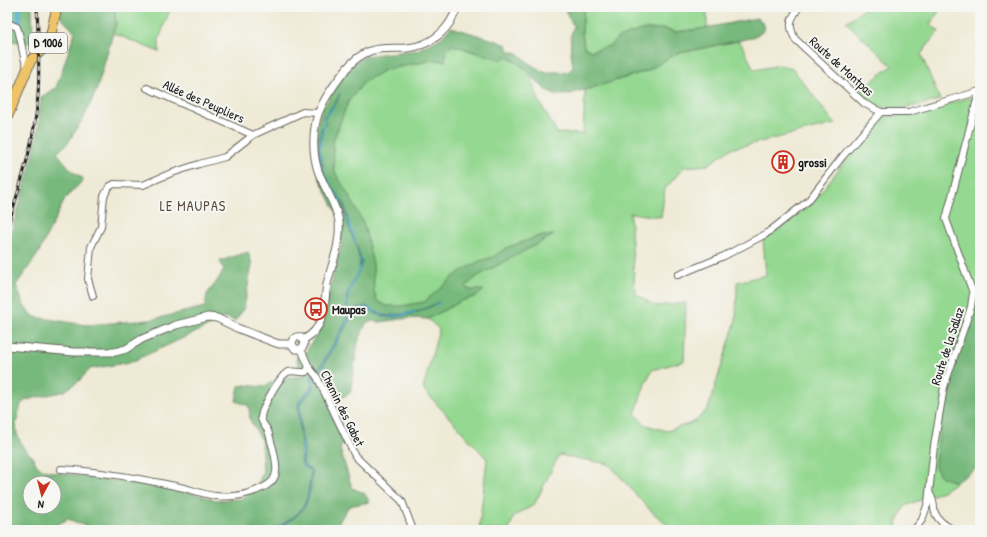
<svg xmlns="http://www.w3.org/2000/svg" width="987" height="537" font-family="'Patrick Hand',sans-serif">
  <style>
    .green { fill: #94d891; stroke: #587a56 }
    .forest { fill: #77b87b; stroke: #4a6a4c; fill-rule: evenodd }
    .water { fill: #46a9c6; stroke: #316271 }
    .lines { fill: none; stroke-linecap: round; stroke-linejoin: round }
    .stream { stroke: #46a9c6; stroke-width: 1.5 }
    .canal { stroke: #46a9c6; stroke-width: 6 }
    .minor-casing { stroke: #66645d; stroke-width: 8 }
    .tertiary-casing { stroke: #66645d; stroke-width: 9 }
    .primary-casing { stroke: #66645d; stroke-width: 11 }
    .minor { stroke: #fff; stroke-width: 6 }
    .tertiary { stroke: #fff; stroke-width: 7 }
    .primary { stroke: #efc469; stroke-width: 9 }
    .rail-casing { stroke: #1c1c1c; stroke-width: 3 }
    .rail { stroke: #f6f6f2; stroke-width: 1.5; stroke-dasharray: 4.5; stroke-linecap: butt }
    .labels { text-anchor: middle; stroke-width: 4; stroke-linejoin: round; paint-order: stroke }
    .shield { fill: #f6f6f2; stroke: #5d5d5c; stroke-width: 1 }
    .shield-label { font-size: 12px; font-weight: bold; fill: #1c1c1c }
    .street-label { font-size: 13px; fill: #1c1c1c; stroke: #f6f6f2 }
    .poi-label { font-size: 13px; font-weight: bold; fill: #1c1c1c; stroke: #f6f6f2; text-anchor: start }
    .neighbourhood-label { font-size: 14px; letter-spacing: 1px; fill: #5a4b3f; stroke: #f6f6f2 }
  </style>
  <rect width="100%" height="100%" fill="#f6f6f2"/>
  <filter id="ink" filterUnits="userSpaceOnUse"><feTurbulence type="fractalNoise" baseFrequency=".025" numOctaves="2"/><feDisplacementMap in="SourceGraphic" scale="8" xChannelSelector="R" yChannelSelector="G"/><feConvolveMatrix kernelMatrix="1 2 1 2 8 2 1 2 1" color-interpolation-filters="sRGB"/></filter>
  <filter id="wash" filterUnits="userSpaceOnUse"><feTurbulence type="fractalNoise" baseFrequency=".012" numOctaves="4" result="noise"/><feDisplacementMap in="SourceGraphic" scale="16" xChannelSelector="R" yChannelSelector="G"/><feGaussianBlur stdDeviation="0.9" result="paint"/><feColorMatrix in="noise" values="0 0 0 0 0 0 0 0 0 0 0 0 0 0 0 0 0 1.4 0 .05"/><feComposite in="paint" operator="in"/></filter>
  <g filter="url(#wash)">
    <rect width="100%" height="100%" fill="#efead5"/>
    <!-- green -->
    <g class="green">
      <path d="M114 7H171L159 39V52L113 33 116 23Z"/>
      <path d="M584 7H707V28L675 32 664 29 617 38 610 46 591 51 584 47 582 32Z"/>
      <path d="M867 7H904L910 10 912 7H942L930 24 939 31 921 54 940 100C918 105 890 115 869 102 864 100 860 96 856 93L892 66 846 22Z"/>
      <path d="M737 41 741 43 754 70 780 65 793 69 835 124 730 149 708 165 684 167 665 189 661 217 630 213 635 293 655 306 686 303 684 361 652 370 645 384 635 414 646 425 667 431 694 422 708 409 736 320 737 282 766 275 763 240 787 224 816 198 880 117 907 115 980 95V293L976 298 941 477 956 482 943 491 905 506 896 524 900 530H672L645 505 609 464 559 455 534 505 514 516 509 530H479L487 459 423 389 439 329 428 319 386 306 377 301 374 291 373 264 334 170 333 141 348 102 364 82 384 70 433 60 445 61 447 49 453 45 480 54 506 56 522 66 532 79 539 101 557 133 583 134 585 90 647 71 675 54Z"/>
    </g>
    <!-- forest -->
    <g class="forest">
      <path d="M7 7H32L33 43 7 41Z"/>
      <path d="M61 7H114L116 23 97 89 85 115 68 143 57 153 72 171 84 179 65 199 38 254 16 285 24 306 35 317 86 325 150 320 205 307 207 294 215 284 224 270 220 261 248 252 252 264 244 308 235 321 225 317 203 329 131 362 90 369 79 381 65 391 26 400 21 404 16 424 17 434 23 447 32 456 37 466 47 471 179 490 217 500 242 499 259 482 263 470 261 439 250 420 249 406 236 401 239 386 246 385 262 387 285 377H304L296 358 306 352 323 323 326 305 341 246 342 224 320 179 315 133 322 109 350 66 365 56 417 50 441 38 451 27 494 40 507 45 509 51 518 53 530 64 544 72H568L573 67C571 53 568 39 574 26L568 17 564 7H584L582 32 584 47 591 51 609 46 617 38 645 29H664L675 32 700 29 757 18 762 22 764 29 762 32 751 38 675 54 647 71 585 90C576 91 571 95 561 95 543 94 534 76 522 66 517 62 511 59 506 56L502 60 453 45 447 49 445 61 433 60 384 70 364 82 348 102 333 141 334 170 353 203 364 225 373 264 374 291 377 301 386 306H401L424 302 458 273 480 261 493 257 506 248 539 236 554 235 478 276 465 287 470 290H484L477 296 461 301 428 319 410 318 380 322 373 321 366 323 358 343 350 393 333 402 329 407 343 442 340 449 352 488 364 493 370 502 349 506 336 526 337 530H97L68 519 47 530H7V246L33 157 38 131 41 97 56 88 75 32 59 16ZM30 483H54V507H30Z"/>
      <path d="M980 293V460L978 467 956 482 941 477 935 467 936 454 947 386 976 298Z"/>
    </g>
    <!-- water -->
    <path class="water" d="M340 93 337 101 325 117C326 124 324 124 322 130 319 137 318 150 322 156L321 159 323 164 322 169 328 180 344 204 351 232 357 246 362 262 360 269 348 294V310L366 306 374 311 387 316 420 311 439 302C428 309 399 320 386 317 379 316 371 311 366 308L350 311 349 321 323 366 315 376 313 381V389L300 403 301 433 304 449 303 463 305 466 312 471C310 495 310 508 288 522 282 526 278 530 271 530 280 526 294 518 300 511 309 501 309 483 311 471L303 467 302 464 298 408 299 401 311 388V378L313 374 320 367 346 322 347 294 359 269 360 262 357 247 350 231 343 204 327 181 321 169 323 164 318 152 321 129 325 123 324 117 337 100Z"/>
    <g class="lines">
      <!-- stream -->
      <g class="stream">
        <path d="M322 168 319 153 325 118 334 106"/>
        <path d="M323 172 342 203"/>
        <path d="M347 218 356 242"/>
        <path d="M435 305 439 303"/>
        <path d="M348 308V294L360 267"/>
        <path d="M369 308 376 312"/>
        <path d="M403 314 415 312"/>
      </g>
      <!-- canal -->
      <path class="canal" d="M19 22V7"/>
    </g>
  </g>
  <g filter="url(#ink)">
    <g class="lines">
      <!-- minor casing -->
      <g class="minor-casing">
        <g id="minor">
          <path d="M799 7C790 20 788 25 795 39L865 104 881 112H909L980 91"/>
          <path d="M7 25 10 24 17 27C22 40 22 54 27 68"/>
          <path d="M147 88 253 135"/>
          <path d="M678 275 724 256 766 234 808 201 842 157 881 112"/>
          <path d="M93 296 88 279 91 247 101 227 104 196 109 187 114 184 143 185 169 174 199 164 225 157 253 135 303 112 318 113"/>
          <path d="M301 349 309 367 317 377 355 456 402 501 413 530"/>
          <path d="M61 469C100 471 137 478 175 486 189 488 203 495 216 496 233 498 251 494 266 486 281 478 276 462 273 448 271 443 270 436 268 431 266 427 261 422 261 418 261 409 280 375 288 372 294 370 300 373 306 372L309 367"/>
          <path d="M930 494C933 499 934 503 934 509 936 520 945 525 954 530"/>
          <path d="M914 530 922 520 928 503 934 446 944 387 971 307 973 293 946 219 979 92"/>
        </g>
      </g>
      <!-- tertiary casing -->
      <g class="tertiary-casing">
        <g id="tertiary">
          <path d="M303 340C312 335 318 329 321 320 325 309 325 296 327 284 332 263 341 244 339 222 337 207 328 194 322 180 313 163 312 140 316 121 319 107 327 95 335 84 345 70 354 57 370 51 382 47 395 49 407 48 431 46 450 30 457 7"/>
          <path d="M292 344 295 349H301L304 345 303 340"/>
          <path d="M292 344C292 339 295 336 300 337L303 340"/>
          <path d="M7 346 74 352H115L126 349 142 339 176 325 208 317 217 318 237 328 273 342 279 344H292"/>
        </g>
      </g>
      <!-- primary casing -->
      <g class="primary-casing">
        <path id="primary" d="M7 118 31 60 41 51 50 38 57 7"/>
      </g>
      <!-- minor -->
      <use href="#minor" class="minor"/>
      <!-- tertiary -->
      <use href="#tertiary" class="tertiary"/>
      <!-- primary -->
      <use href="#primary" class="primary"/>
      <!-- rail casing -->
      <g class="rail-casing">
        <path id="rail" d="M7 229C20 185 35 141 38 95 40 66 38 36 37 7"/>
      </g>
      <!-- rail -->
      <use href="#rail" class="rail"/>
    </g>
  </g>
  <!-- icons -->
  <defs>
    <g id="building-ring" transform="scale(1.15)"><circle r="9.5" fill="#f6f6f2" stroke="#c8321e" stroke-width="1.5"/><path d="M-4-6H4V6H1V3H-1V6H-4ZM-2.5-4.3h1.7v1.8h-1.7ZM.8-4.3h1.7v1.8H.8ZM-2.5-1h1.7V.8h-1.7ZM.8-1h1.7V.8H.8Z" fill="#c8321e"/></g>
    <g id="bus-ring" transform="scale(1.15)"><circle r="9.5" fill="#f6f6f2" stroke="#c8321e" stroke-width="1.5"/><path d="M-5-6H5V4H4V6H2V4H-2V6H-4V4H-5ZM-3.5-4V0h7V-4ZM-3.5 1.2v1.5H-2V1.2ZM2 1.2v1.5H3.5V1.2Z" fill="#c8321e"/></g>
  </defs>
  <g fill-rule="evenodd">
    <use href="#building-ring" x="783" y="162"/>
    <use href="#bus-ring" x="316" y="309"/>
  </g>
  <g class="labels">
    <!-- shield labels -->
    <rect class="shield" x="29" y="33" width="38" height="20" rx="3"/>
    <g class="shield-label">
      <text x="48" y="47">D 1006</text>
    </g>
    <!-- street labels -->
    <g class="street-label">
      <text transform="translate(842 66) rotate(42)" y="5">Route de Montpas</text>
      <text transform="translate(204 101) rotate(24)" y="5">Allée des Peupliers</text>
      <text transform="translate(947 346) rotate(-72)" y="5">Route de la Sallaz</text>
      <text transform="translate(343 408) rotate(64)" y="5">Chemin des Gabet</text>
    </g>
    <!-- poi labels -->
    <g class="poi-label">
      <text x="798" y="167">grossi</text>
      <text x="332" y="314">Maupas</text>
    </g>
    <!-- neighbourhood labels -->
    <g class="neighbourhood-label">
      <text x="193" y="211">LE MAUPAS</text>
    </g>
  </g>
  <!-- margin -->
  <rect width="987" height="537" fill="none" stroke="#f6f6f2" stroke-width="24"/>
  <!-- north arrow -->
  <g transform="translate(42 495) rotate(187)"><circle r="19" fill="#f6f6f2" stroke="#9f9f9c"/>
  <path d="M0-3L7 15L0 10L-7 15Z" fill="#c8321e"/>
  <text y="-6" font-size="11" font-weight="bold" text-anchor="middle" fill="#1c1c1c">N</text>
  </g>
</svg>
